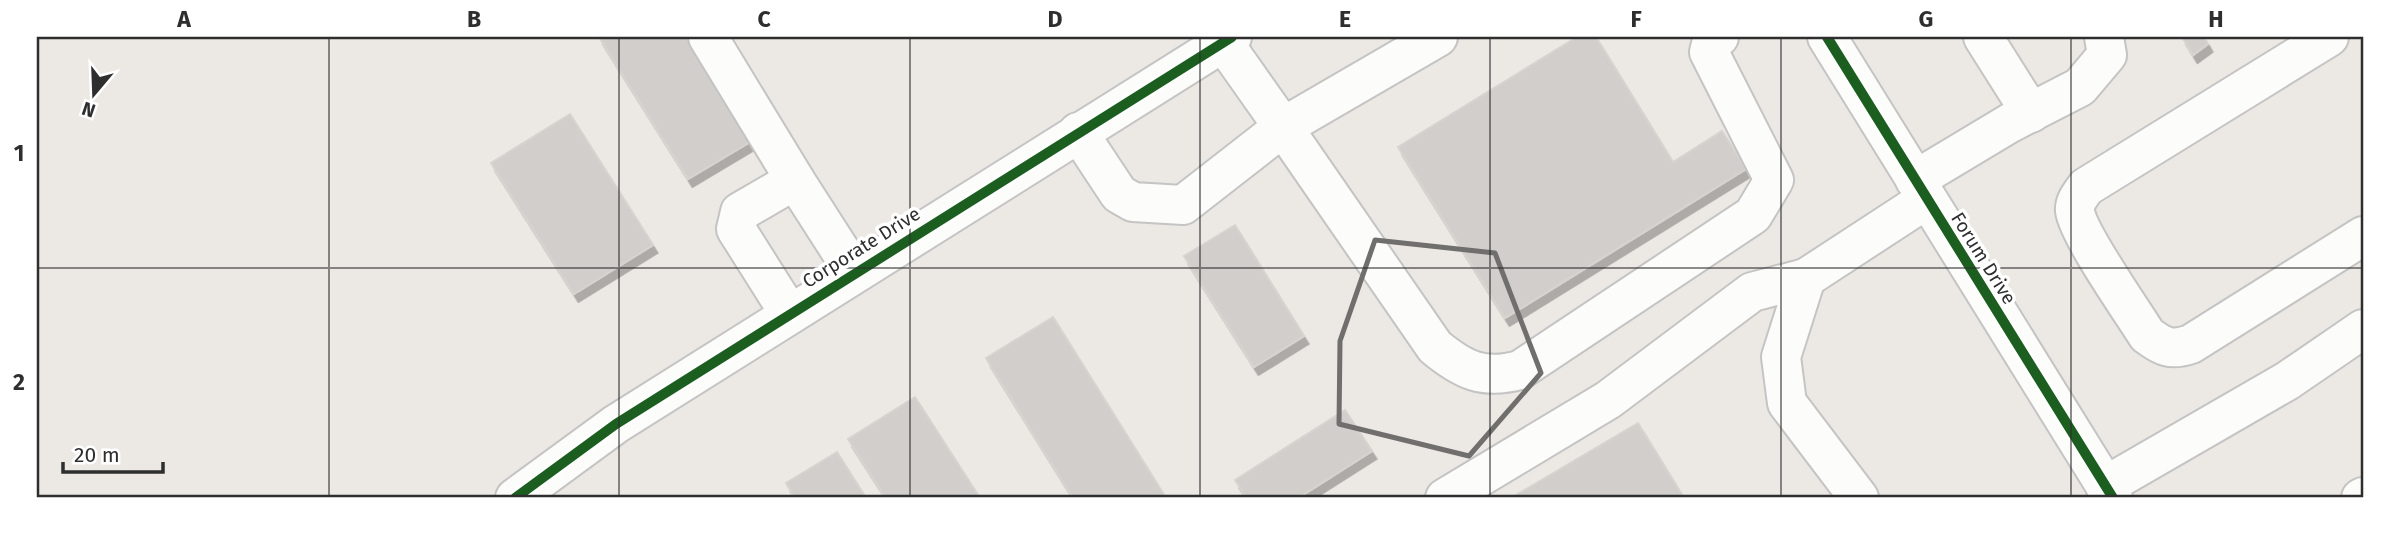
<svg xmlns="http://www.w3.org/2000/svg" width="2400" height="535" font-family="'Fira Sans',sans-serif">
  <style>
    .building { fill: #d1cecb; stroke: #d7d4d0; stroke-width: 2; filter: url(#shadow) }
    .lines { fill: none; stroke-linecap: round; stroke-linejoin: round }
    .minor-casing { stroke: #c5c4c5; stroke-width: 42 }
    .minor { stroke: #fcfcfb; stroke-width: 38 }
    .cycleway-casing { stroke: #fff; stroke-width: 15 }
    .cycleway { stroke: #1b5e20; stroke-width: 10 }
    .marked { fill: none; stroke: #706f6e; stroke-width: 5; stroke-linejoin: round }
    .grid { fill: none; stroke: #2e2e2e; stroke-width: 2; stroke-opacity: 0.55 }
    .labels { text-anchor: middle; stroke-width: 7; stroke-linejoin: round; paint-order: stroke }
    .street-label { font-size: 19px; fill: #2e2e2e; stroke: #fff }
    .neatline { fill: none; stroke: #2e2e2e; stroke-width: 2.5 }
    .grid-label { font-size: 23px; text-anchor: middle; font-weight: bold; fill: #2e2e2e }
  </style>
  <defs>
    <filter id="shadow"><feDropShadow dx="4.5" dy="8" stdDeviation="0" flood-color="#0004"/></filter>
  </defs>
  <rect width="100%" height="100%" fill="#ece8e4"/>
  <!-- building -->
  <g class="building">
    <path d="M599 37H692L755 139 688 179Z"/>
    <path d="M1577 37H1596L1673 162 1722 131 1746 169 1505 318 1398 147Z"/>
    <path d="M2182 37H2204L2208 44 2193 55Z"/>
    <path d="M570 114 653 245 574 294 491 163Z"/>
    <path d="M1235 225 1304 336 1254 367 1184 256Z"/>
    <path d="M1053 317 1166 498H1073L986 358Z"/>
    <path d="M915 397 980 498H886L848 439Z"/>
    <path d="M1345 410 1372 451 1298 498H1247L1235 480Z"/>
    <path d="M1638 423 1684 498H1511Z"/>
    <path d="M837 452 866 498H795L786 483Z"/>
  </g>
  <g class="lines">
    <!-- minor casing -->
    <g class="minor-casing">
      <g id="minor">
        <path d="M708 37 795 180"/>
        <path d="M1827 37 2113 498"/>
        <path d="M1983 37 2031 113"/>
        <path d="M2329 37 2086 187C2081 194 2074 202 2075 211 2078 234 2132 311 2147 335 2163 347 2171 351 2191 344L2363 236"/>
        <path d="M1223 42 1283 127 1438 37"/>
        <path d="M1078 132 1119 194 1133 202 1183 205 1283 127 1435 347C1463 370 1483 380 1520 370L1753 215 1774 180 1709 52 1711 44 1719 37"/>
        <path d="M1915 180 2010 123 2080 87 2107 55 2104 37"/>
        <path d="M789 313 736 229 740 212 795 180 854 272"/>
        <path d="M2105 486 2287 381 2363 329"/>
        <path d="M515 498 616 424 1232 37"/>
        <path d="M1445 498 1608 400 1752 292 1806 278"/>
        <path d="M1859 498 1787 403 1781 357 1806 278 1927 199"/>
        <path d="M2361 498 2363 497"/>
      </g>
    </g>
    <!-- minor -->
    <use href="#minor" class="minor"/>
    <!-- cycleway casing -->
    <g class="cycleway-casing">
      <g id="cycleway">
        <path d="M1827 37 2113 498"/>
        <path d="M515 498 616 424 1232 37"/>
      </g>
    </g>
    <!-- cycleway -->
    <use href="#cycleway" class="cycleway"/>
  </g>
  <!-- marked area -->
  <path class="marked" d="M1375 240 1495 253 1541 373 1469 456 1339 424 1340 341Z"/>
  <!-- grid -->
  <path class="grid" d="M329 37V498M619 37V498M910 37V498M1200 37V498M1490 37V498M1781 37V498M2071 37V498M37 268H2363"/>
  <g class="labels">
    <!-- street labels -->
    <g class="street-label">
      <text transform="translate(861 247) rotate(-32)" y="7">Corporate Drive</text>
      <text transform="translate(1984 258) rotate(58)" y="7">Forum Drive</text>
    </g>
  </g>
  <!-- border -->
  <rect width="2400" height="535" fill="none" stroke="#ffffff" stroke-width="77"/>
  <!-- north arrow -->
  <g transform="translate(94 94) rotate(199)" stroke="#ffffff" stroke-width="5" paint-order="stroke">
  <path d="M0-5L12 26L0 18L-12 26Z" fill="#2e2e2e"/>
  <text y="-10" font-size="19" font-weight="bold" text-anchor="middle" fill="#2e2e2e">N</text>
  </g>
  <!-- scale -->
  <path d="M63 462v10h100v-10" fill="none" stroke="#2e2e2e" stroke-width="3.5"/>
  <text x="74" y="462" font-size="21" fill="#2e2e2e" stroke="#ffffff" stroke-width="5" paint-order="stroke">20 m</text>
  <rect x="38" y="38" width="2324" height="458" class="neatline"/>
  <g class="grid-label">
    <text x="184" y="27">A</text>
    <text x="474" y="27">B</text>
    <text x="764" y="27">C</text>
    <text x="1055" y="27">D</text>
    <text x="1345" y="27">E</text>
    <text x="1636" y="27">F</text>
    <text x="1926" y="27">G</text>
    <text x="2216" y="27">H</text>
    <text x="19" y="161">1</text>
    <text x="19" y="390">2</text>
  </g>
</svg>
